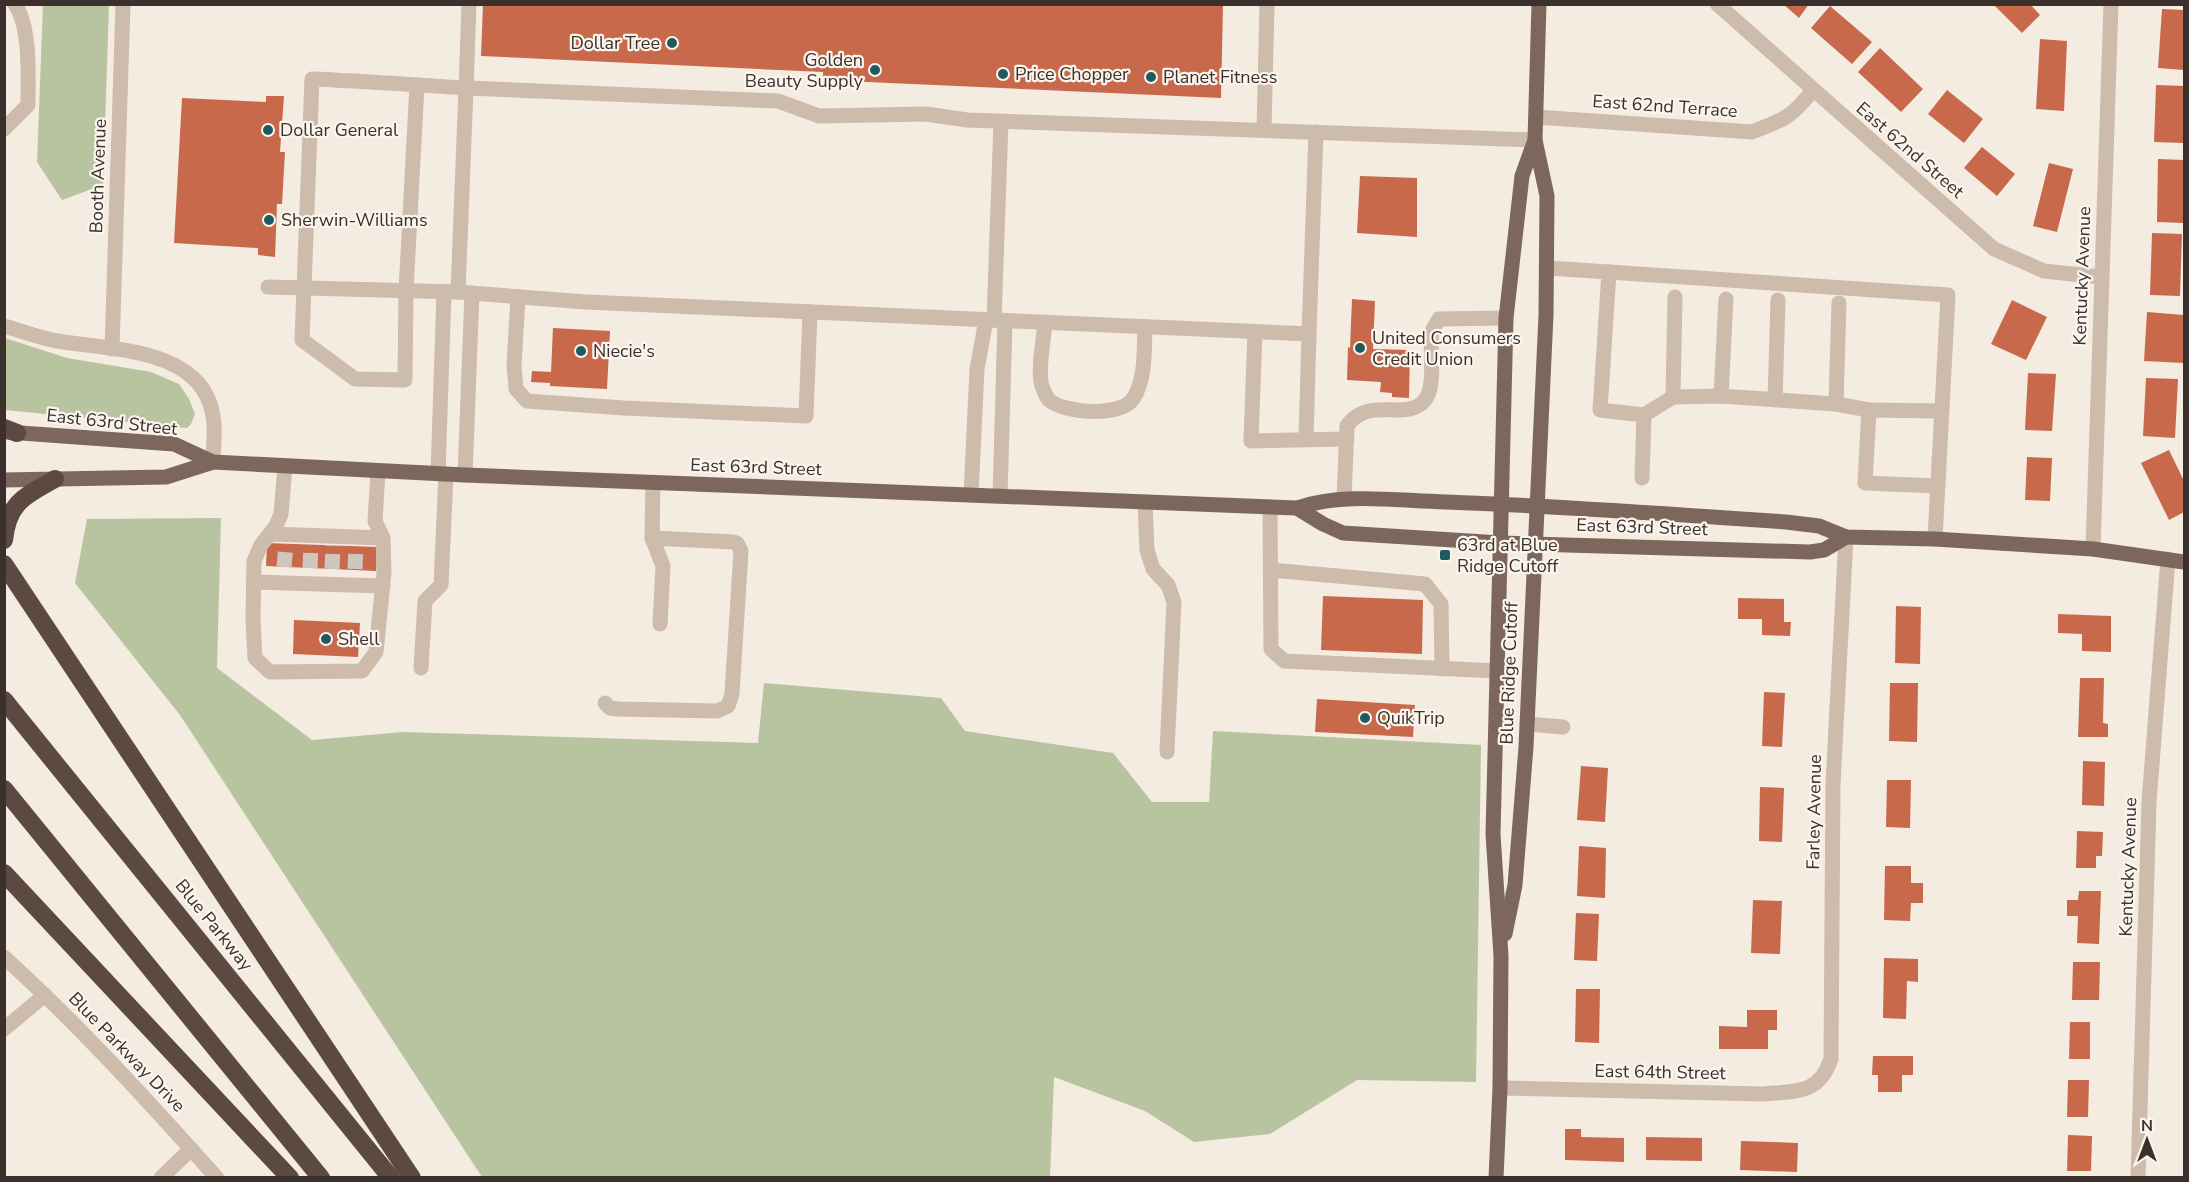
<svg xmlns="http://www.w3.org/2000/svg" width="2189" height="1182" font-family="'Nunito Sans',sans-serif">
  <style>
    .green { fill: #b8c4a0 }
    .building { fill: #c8694b }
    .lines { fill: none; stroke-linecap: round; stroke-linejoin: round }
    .minor-tunnel { stroke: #cfc6bd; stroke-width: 15; stroke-dasharray: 15 8; stroke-linecap: butt }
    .minor { stroke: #cdbbac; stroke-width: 15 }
    .major { stroke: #7d675c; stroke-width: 15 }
    .highway { stroke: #5c4a42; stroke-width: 18 }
    .poi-dot { fill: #1f5a5e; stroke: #fbf5ee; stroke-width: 2 }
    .labels { text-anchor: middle; stroke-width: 4.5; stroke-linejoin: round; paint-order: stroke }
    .poi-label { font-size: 18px; fill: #3b302b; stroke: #fbf5ee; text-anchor: start }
    .street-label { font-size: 18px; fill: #3b302b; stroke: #fbf5ee }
  </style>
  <rect width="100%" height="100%" fill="#f4ebe1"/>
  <!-- green -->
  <g class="green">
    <path d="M43 5H109L103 185 62 200 37 162Z"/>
    <path d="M5 338 67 358 151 372 179 384 189 399 195 414 191 424 187 428 5 410Z"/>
    <path d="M221 518 217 668 312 740 403 732 758 743 764 683 941 698 965 731 1113 753 1152 802H1209L1213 731 1481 745 1476 1082 1357 1080 1270 1134 1194 1142 1145 1111 1054 1077 1050 1177H482L180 715 75 583 87 519Z"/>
  </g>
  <!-- building -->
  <g class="building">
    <path d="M483 4H1223L1221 98 823 80V72L481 56Z"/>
    <path d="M1783 4H1809L1799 18Z"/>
    <path d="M1993 4H2030L2040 15 2022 33Z"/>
    <path d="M1830 6 1872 42 1852 64 1811 28Z"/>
    <path d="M2162 9 2184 10V70L2158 68Z"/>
    <path d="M2040 39 2067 41 2064 111 2036 109Z"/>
    <path d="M1880 48 1923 89 1901 112 1858 72Z"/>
    <path d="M2156 85 2184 86V143L2154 142Z"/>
    <path d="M1947 90 1983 119 1964 143 1928 114Z"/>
    <path d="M266 96H284L280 152H285L282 204H277L275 257 258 255V248L174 243 182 98 266 102Z"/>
    <path d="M1982 147 2015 174 1997 196 1964 168Z"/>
    <path d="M2158 159 2184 160V223L2157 222Z"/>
    <path d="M2049 163 2073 169 2057 232 2033 226Z"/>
    <path d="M1360 176 1417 178V237L1357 233Z"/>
    <path d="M2152 233 2182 234 2180 296 2150 295Z"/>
    <path d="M1352 299 1375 301 1373 349 1410 350 1409 398 1392 397V393L1380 392 1381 382 1347 380 1348 347 1350 348Z"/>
    <path d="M2012 300 2047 317 2026 360 1991 344Z"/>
    <path d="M2147 312 2184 315V363L2144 361Z"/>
    <path d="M553 328 610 331 607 389 550 386V383L531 382 532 371 551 372Z"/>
    <path d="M2028 373 2056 374 2052 431 2025 430Z"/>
    <path d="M2146 378 2178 379 2175 438 2143 436Z"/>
    <path d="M2169 450 2184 481V512L2169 520 2141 463Z"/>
    <path d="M2027 457 2052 458 2050 501 2025 500Z"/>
    <path d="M267 543 377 547 376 571 266 566Z"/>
    <path d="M1323 596 1423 600 1422 654 1321 650Z"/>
    <path d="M1738 598 1784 599V622H1791L1790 636 1762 635V619H1738Z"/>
    <path d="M1896 606 1921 607 1920 664 1895 663Z"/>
    <path d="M2058 614 2111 616V652L2082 651V634L2058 633Z"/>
    <path d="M294 620 360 623 358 657 293 654Z"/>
    <path d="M2080 678H2104L2103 723 2108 724V737H2078Z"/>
    <path d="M1890 683H1918L1917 742 1889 741Z"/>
    <path d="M1764 692 1785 693 1782 747 1762 746Z"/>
    <path d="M1317 699 1415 705 1413 737 1315 732Z"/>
    <path d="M2083 761 2105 762 2104 806 2082 805Z"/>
    <path d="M1581 766 1608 768 1605 822 1577 820Z"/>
    <path d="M1887 780H1911L1910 828 1886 827Z"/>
    <path d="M1760 787 1784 788 1782 842 1759 841Z"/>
    <path d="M2077 831 2103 832 2102 856H2096V868H2076Z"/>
    <path d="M1579 846 1606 848 1605 898 1577 896Z"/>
    <path d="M1885 866H1911V883H1923V903H1911L1910 921 1884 920Z"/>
    <path d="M2079 891H2101L2099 944 2077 943 2078 916H2067V900H2078Z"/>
    <path d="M1753 900 1782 901 1780 954 1751 953Z"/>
    <path d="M1576 913 1599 914 1597 961 1574 960Z"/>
    <path d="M1884 958 1918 959V982L1907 981 1906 1019 1883 1018Z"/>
    <path d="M2073 962H2100L2099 1000H2072Z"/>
    <path d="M1576 989H1600L1599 1043 1575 1042Z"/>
    <path d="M1747 1010H1777V1030H1768V1049H1719V1026L1747 1027Z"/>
    <path d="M2070 1022H2090V1059H2069Z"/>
    <path d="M1873 1056H1913V1075H1902V1092H1878V1075H1872Z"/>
    <path d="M2068 1080H2089L2088 1117H2067Z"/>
    <path d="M1565 1129H1581V1137L1624 1138V1162L1565 1160Z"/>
    <path d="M2068 1135 2092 1136 2091 1171H2067Z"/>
    <path d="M1646 1137 1702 1138V1161L1646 1160Z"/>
    <path d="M1741 1141 1798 1143 1797 1172 1740 1170Z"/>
  </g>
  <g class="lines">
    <!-- minor-tunnel -->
    <g class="minor-tunnel">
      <path d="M284 567 286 544"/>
      <path d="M310 568 311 545"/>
      <path d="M332 569 333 545"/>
      <path d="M355 569 356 546"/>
    </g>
    <!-- minor -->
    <g class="minor">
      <path d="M1717 4 1994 249 2044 271 2101 277"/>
      <path d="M417 85 406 291 405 380 355 379 302 340 312 79C363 81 414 85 466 88L469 4"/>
      <path d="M1536 117 1752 132C1784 120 1792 117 1813 90"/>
      <path d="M4 129 28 105C28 77 31 28 15 4"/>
      <path d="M1264 130 1267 4"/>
      <path d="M1547 268 1609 272 1600 410 1644 415 1642 478"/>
      <path d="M1609 272 1948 295 1935 539"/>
      <path d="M268 287 458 292 586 302 1309 334 1316 132"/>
      <path d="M458 292 466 88 778 101 819 116 926 114 967 120 1535 140"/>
      <path d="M518 297 514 365 516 389 527 401 624 408 806 416 810 312"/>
      <path d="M994 320 1001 122"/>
      <path d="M1045 322C1044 340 1037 370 1042 386 1043 389 1046 396 1048 399 1063 414 1121 417 1133 399 1146 379 1144 350 1145 327"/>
      <path d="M4 326C22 331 39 338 57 341 109 350 203 347 213 416 216 430 213 447 213 462"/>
      <path d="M1255 332 1251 441 1347 439"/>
      <path d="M112 349 123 4"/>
      <path d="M1721 396 1726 299"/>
      <path d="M1673 397 1675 297"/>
      <path d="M1775 400 1778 300"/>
      <path d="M1836 404 1839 303"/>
      <path d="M1644 415 1673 397 1721 396 1836 404 1869 410"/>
      <path d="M1306 439 1309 334"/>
      <path d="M285 466 281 514 276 526 261 545 254 561 253 620 255 658 270 672 362 671 376 652 384 572 383 538 375 521 378 471"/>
      <path d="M438 474 444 292"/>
      <path d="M465 475 472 293"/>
      <path d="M653 482 652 538 663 566 660 624"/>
      <path d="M1938 486 1865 483 1869 410 1942 411"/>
      <path d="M971 495 977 369 986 320"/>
      <path d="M1000 496 1005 321"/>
      <path d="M1344 499 1347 426C1368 395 1405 422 1424 401 1437 388 1429 349 1432 332 1433 328 1437 323 1439 319L1506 318"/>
      <path d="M1145 502 1147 550 1153 569 1168 585 1174 602 1167 752"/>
      <path d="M1270 507 1271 649 1284 661 1497 671"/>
      <path d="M270 534 383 538"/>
      <path d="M2093 549 2111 4"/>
      <path d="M1271 570 1425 584 1441 604 1442 669"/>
      <path d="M254 582 383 586"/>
      <path d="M421 668 425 601 441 585 446 474"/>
      <path d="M605 703 610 708 618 709 717 711 728 706 732 694 741 551 737 543 733 542 652 538"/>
      <path d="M1527 724 1563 727"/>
      <path d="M4 957C80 1026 149 1102 217 1178"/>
      <path d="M4 1029 45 995"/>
      <path d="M1500 1088 1763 1094C1795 1091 1819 1095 1831 1059L1833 784 1846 537"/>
      <path d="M161 1178 191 1149"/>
      <path d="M2138 1178 2149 802 2168 559"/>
    </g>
    <!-- major -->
    <g class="major">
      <path d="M7 432 174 444 213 462 465 475 1297 508C1344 492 1397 501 1446 502 1560 506 1673 514 1786 522L1819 526 1846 537 1935 539 2093 549 2184 562"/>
      <path d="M4 480 166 477 213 462"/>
      <path d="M1297 508 1323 524 1343 533 1500 543 1810 552 1824 550 1846 537"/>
      <path d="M1505 934 1515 885 1526 747 1546 315 1547 196 1535 140 1539 4"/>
      <path d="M1496 1178 1500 1088 1501 956 1493 834 1506 318 1522 176 1535 140"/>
    </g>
    <!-- highway -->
    <g class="highway">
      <path d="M4 428 17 433"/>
      <path d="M4 540C8 502 25 496 55 479"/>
      <path d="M4 564 412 1178"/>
      <path d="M4 700 391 1178"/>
      <path d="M4 789 321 1178"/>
      <path d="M4 873 290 1178"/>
    </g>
  </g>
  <!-- markers -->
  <g class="poi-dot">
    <circle cx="672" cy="43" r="6"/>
    <circle cx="875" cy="70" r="6"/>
    <circle cx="1003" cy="74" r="6"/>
    <circle cx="1151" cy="77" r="6"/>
    <circle cx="268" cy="130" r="6"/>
    <circle cx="269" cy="220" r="6"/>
    <circle cx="1360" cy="348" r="6"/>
    <circle cx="581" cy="351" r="6"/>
    <rect x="1439" y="549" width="12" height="12" rx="3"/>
    <circle cx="326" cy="639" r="6"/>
    <circle cx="1365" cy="718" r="6"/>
  </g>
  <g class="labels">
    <!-- poi labels -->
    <g class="poi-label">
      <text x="660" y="49" text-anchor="end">Dollar Tree</text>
      <text x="863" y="66" text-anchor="end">Golden<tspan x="863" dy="21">Beauty Supply</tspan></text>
      <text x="1015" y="80">Price Chopper</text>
      <text x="1163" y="83">Planet Fitness</text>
      <text x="280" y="136">Dollar General</text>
      <text x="281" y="226">Sherwin-Williams</text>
      <text x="1372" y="344">United Consumers<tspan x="1372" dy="21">Credit Union</tspan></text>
      <text x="593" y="357">Niecie's</text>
      <text x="1457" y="551">63rd at Blue<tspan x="1457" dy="21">Ridge Cutoff</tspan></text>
      <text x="338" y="645">Shell</text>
      <text x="1377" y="724">QuikTrip</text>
    </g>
    <!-- street labels -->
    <g class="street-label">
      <text transform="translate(1665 106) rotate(4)" y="6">East 62nd Terrace</text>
      <text transform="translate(1910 150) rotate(41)" y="6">East 62nd Street</text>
      <text transform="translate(98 176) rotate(-88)" y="6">Booth Avenue</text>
      <text transform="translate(2082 276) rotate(-88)" y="6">Kentucky Avenue</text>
      <text transform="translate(112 422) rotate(6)" y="6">East 63rd Street</text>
      <text transform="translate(756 467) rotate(2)" y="6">East 63rd Street</text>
      <text transform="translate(1642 527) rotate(2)" y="6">East 63rd Street</text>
      <text transform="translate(1509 673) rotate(-88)" y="6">Blue Ridge Cutoff</text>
      <text transform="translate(1814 812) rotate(-89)" y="6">Farley Avenue</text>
      <text transform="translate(2128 867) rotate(-88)" y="6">Kentucky Avenue</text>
      <text transform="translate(214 925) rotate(51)" y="6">Blue Parkway</text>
      <text transform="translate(127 1052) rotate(46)" y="6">Blue Parkway Drive</text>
      <text transform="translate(1660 1072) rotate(1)" y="6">East 64th Street</text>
    </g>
  </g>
  <!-- border -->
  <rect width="2189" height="1182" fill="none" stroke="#3b302b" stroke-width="12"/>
  <!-- north arrow -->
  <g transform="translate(2147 1140)" stroke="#fbf5ee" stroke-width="4.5" paint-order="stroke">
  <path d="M0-4.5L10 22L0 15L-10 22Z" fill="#3b302b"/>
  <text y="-9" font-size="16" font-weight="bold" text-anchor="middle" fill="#3b302b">N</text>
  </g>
</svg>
